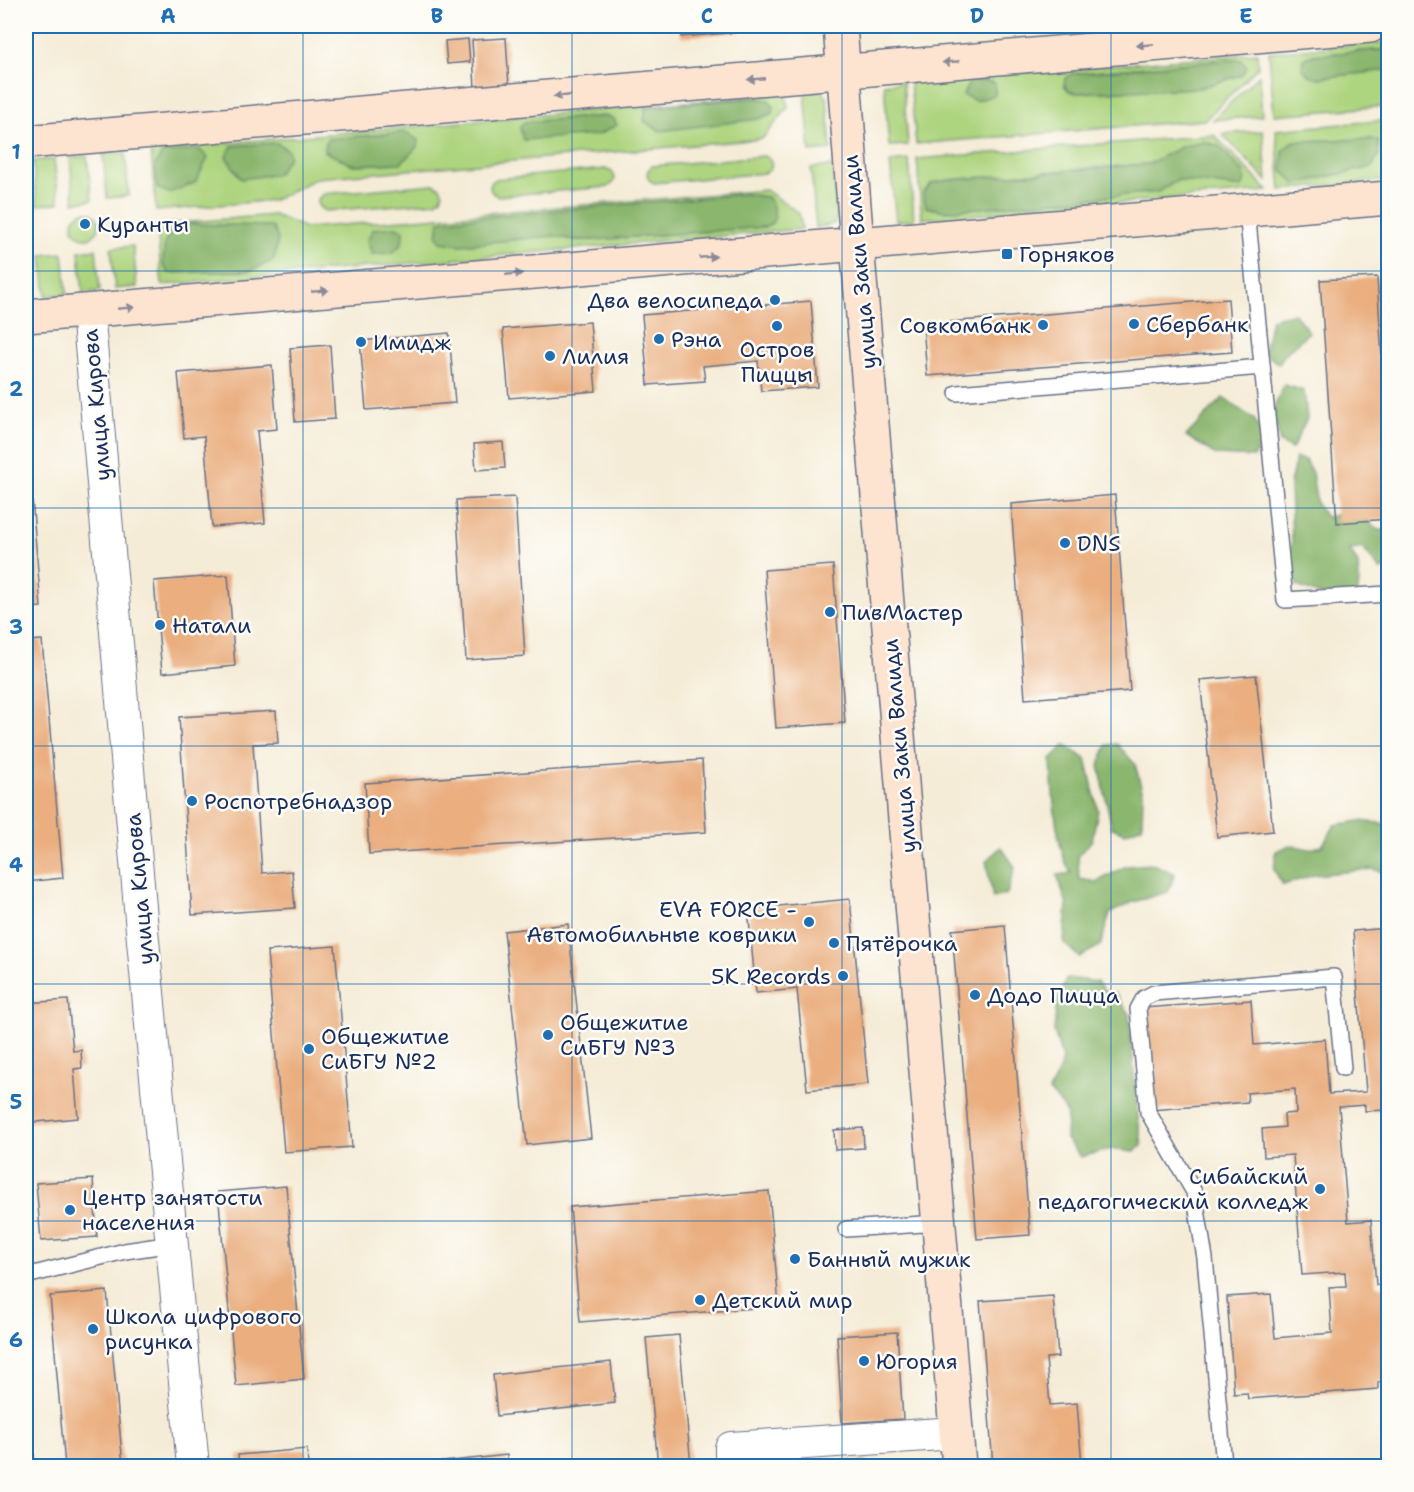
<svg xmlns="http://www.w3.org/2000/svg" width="1414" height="1492" font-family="'Shantell Sans',sans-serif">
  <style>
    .green { fill: #add47e; stroke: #64826e; stroke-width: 1.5; fill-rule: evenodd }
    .forest { fill: #8ab66d; stroke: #527266; stroke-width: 1.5 }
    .building { fill: #eaae7f }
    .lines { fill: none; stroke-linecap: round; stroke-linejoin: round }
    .lane-casing { stroke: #677188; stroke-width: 18 }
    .street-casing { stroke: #677188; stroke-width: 34 }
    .secondary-casing { stroke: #677188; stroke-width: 36 }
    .lane { stroke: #fff; stroke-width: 15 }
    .street { stroke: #fff; stroke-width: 32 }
    .secondary { stroke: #fde4d1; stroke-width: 33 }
    .oneway { fill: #8c8a98 }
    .grid { fill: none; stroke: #1f6fb2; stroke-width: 1.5; stroke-opacity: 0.55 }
    .poi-dot { fill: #1f6fb2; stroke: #fdfcf7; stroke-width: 2 }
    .labels { text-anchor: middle; stroke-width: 5; stroke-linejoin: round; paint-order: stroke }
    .poi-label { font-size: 22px; fill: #1b2f5e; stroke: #fdfcf7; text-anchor: start }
    .street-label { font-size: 22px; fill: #1b2f5e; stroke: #fdfcf7 }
    .neatline { fill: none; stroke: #1f6fb2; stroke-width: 2 }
    .grid-label { font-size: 20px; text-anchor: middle; font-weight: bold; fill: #1f6fb2 }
  </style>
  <rect width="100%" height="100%" fill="#fdfcf7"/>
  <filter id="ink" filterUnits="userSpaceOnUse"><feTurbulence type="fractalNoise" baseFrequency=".0167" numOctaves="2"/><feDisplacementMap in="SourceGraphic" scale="12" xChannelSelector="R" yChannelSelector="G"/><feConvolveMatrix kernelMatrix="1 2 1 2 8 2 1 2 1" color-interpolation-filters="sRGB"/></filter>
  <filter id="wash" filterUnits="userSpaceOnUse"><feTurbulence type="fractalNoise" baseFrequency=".008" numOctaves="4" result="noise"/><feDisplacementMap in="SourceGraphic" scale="24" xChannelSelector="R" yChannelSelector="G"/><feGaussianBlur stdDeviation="1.35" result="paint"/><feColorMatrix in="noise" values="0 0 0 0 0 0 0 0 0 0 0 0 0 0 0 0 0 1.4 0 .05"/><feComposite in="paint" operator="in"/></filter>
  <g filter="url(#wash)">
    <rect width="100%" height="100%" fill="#f5ecd7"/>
    <!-- green -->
    <g class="green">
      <path d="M1388 42V49L1313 55 1319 78 1388 70V106L1274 115 1269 52Z"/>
      <path d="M1257 53 1258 67 1205 120 916 144 910 82ZM1225 60H1241V74L1199 88 1076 93 1071 74Z"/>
      <path d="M1259 75 1262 116 1213 120Z"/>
      <path d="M903 82 908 145 889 146 884 84Z"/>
      <path d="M815 90 823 92 827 98 831 150 810 152 805 91Z"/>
      <path d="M786 93 788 108 762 139 317 178 274 200 156 211 151 150ZM607 116 524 140 520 127 524 122ZM324 151 401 163 354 165Z"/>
      <path d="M1388 120V180L1281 190 1276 130Z"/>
      <path d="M1263 131 1267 181 1222 134Z"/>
      <path d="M1214 135 1268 191 922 219 917 159ZM1148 164 1236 187 1178 180 1158 192 945 211 926 207 949 180Z"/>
      <path d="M125 152 129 196 107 198 103 154Z"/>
      <path d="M87 156 92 200 74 202 70 158Z"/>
      <path d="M764 156 770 159C773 166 772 169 765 173L654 183 649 180 647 175 648 170 652 166Z"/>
      <path d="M54 159 59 203 37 205 33 161Z"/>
      <path d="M909 160 914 220 896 221 890 162Z"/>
      <path d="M833 166 837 217 834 224 816 228 811 168Z"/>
      <path d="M606 169 612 172 615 178 613 183 608 187 497 196C488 191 488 185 495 179Z"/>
      <path d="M434 184 440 187 443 193 441 198 436 202 325 211 320 208 317 203 319 198 323 194Z"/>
      <path d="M766 190 799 213 802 229 162 285 157 225 274 215 306 228ZM772 223 764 227 595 240H574L554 236Z"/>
      <circle cx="86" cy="225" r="13"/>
      <path d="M133 246 137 287 115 289 111 248Z"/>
      <path d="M96 249 100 291 83 293 79 251Z"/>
      <path d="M63 253 67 294 46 296 42 255Z"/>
    </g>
    <!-- forest -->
    <g class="forest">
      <path d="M1388 49V70L1319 78 1309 75 1302 68 1305 58 1313 55Z"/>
      <path d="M1225 60H1241L1247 67 1241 75 1199 88 1076 93 1069 91 1064 85 1065 79 1071 74Z"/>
      <path d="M984 80 995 83V95L976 101 963 95 969 83Z"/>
      <path d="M755 98 769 100 773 106 772 113 759 119 660 131 644 121 646 107Z"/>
      <path d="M607 116 614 119 617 125 598 135 523 140 520 127 524 122Z"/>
      <path d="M406 132 418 140 417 147 401 163 353 165 324 151 327 139Z"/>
      <path d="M1372 139 1378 141 1379 155 1372 167 1296 184 1282 171 1283 150 1294 141Z"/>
      <path d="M1205 142 1219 146 1244 173 1245 180 1242 187H1236L1178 180 1158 192 945 211 926 207 923 193 932 183 949 180 1148 164 1183 146Z"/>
      <path d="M277 143 288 150 289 157 277 174 241 179 226 157 232 146Z"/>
      <path d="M199 149 208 158 195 183 169 193 157 188 155 166 162 153Z"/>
      <path d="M746 194 767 197 772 203 775 217 772 223 764 227 595 240H574L554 236 461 245 441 242 437 236 439 222 445 220Z"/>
      <path d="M187 224 272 226 278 239 274 260 250 271 168 273 163 264 165 241 173 229Z"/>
      <path d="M396 227 403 231 402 244 392 253 372 254 367 241 373 229Z"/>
      <path d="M1388 284V354L1383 350 1371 329 1370 299Z"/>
      <path d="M1294 313 1309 332 1284 355 1279 364 1264 353 1271 319Z"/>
      <path d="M1284 385 1304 391 1307 418 1292 449 1280 443 1273 410Z"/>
      <path d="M1223 398 1254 419 1266 440 1253 457 1216 455 1186 436Z"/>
      <path d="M1296 458 1305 460 1312 473 1317 505 1326 517 1356 511 1378 530H1388V568L1380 570 1363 548 1350 550 1358 564 1359 581 1357 601 1323 596 1297 586 1289 560 1292 542 1290 483Z"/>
      <path d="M1117 744 1135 764 1143 793 1142 826 1125 833 1112 828 1099 765 1107 745Z"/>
      <path d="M1065 745 1086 759 1098 810 1092 840 1078 857 1079 879 1097 882 1126 866 1153 864 1175 874 1168 892 1133 902 1110 913 1100 946 1079 957 1064 943 1067 904 1057 875 1071 873C1068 867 1064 861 1063 855 1055 827 1052 788 1051 759Z"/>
      <path d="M1359 821 1388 824V874L1373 869 1314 875 1283 885 1274 870 1276 851 1290 845 1309 849 1322 846 1335 825Z"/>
      <path d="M1001 847 1015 867 1007 894 993 898 986 861Z"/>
      <path d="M1067 978 1097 982 1105 992 1115 993 1129 1014 1137 1109 1142 1146 1133 1152 1112 1149 1081 1157 1066 1139 1067 1113 1059 1102 1049 1091 1060 1068 1062 1058 1054 1031 1057 1000Z"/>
    </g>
    <g id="blocks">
      <!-- building -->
      <g class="building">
        <path d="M680 26H739L740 32 681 37Z"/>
        <path d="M506 38 509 86 475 88 472 40Z"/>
        <path d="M468 39 470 62 447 64 445 41Z"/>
        <path d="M1377 277 1388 455V519L1337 523 1320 280Z"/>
        <path d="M1228 299 1232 352 927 376 923 324Z"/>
        <path d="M811 301 818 387 761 391 758 361 703 366 705 381 648 385 642 315Z"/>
        <path d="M590 322 596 391 509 398 503 329Z"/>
        <path d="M449 333 455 403 366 410 360 341Z"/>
        <path d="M330 345 335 419 295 422 290 348Z"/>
        <path d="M272 365 277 429 257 431 265 523 212 527 204 436 184 438 178 373Z"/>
        <path d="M26 438H27L41 607 26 608Z"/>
        <path d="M503 442 505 468 476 470 474 444Z"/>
        <path d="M1115 495 1130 691 1025 699 1011 504Z"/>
        <path d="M515 497 525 656 466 660 456 500Z"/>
        <path d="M833 565 845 723 776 728 764 570Z"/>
        <path d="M228 575 235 666 162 673 154 581Z"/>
        <path d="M42 640 63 878 26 882V641Z"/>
        <path d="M1256 675 1273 831 1217 837 1200 680Z"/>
        <path d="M276 711 278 743 253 744 262 873 292 871 295 908 192 915 179 717Z"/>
        <path d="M702 760 706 832 369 854 365 783Z"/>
        <path d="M850 899 868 1084 807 1090 797 989 756 993 748 909Z"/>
        <path d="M568 924 591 1138 527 1145 504 931Z"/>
        <path d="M1005 925 1030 1235 977 1239 952 930Z"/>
        <path d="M1388 928V1110L1365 1111V1105L1339 1107 1348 1222 1371 1220 1376 1285 1385 1287 1388 1328V1381L1378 1382V1389L1248 1399 1247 1393 1234 1394 1227 1297 1271 1294 1275 1338 1332 1333 1329 1287 1346 1286 1345 1272 1302 1275 1293 1155 1264 1157 1262 1129 1285 1127 1284 1114 1296 1113 1295 1089 1247 1093 1248 1102 1152 1110 1144 1008 1251 1000 1254 1045 1325 1039 1329 1094 1366 1092 1353 931Z"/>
        <path d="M335 946 352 1147 284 1152 267 951Z"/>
        <path d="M68 1000 73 1051 81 1050 82 1068 74 1069 78 1118 26 1123V1003Z"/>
        <path d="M863 1128 864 1148 835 1150 834 1130Z"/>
        <path d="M93 1179 97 1237 41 1241 36 1183Z"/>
        <path d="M286 1186 304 1379 236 1386 218 1192Z"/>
        <path d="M769 1191 779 1306 580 1322 570 1207Z"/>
        <path d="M107 1291 123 1466H65L50 1296Z"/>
        <path d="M1053 1296 1058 1357 1046 1358 1050 1405 1077 1403 1082 1466H993L980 1301Z"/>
        <path d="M897 1332 903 1419 842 1423 837 1336Z"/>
        <path d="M679 1335 691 1466H658L646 1338Z"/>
        <path d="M611 1362 615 1403 497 1416 493 1375Z"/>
        <path d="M307 1449 308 1466H239L238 1455Z"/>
        <path d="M507 1455 508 1466H424V1464Z"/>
        <path d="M867 1460 868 1466H802L801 1464Z"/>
      </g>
    </g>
  </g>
  <g filter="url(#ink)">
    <use href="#blocks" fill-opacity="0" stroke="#677188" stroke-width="1.5"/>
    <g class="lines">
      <!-- lane casing -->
      <g class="lane-casing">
        <g id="lane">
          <path d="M1247 211 1285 600 1388 594"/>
          <path d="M957 393 1262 367"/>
          <path d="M846 1229 939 1223"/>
          <path d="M26 1276 125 1251 172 1244"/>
          <path d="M26 1456V1466"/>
          <path d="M1225 1466 1224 1465 1205 1258 1194 1192 1148 1112 1138 1009 1144 998 1154 993 1334 977 1343 1068"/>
        </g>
      </g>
      <!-- street casing -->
      <g class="street-casing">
        <g id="street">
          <path d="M88 311 142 930 193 1466"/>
          <path d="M731 1466V1448L956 1433"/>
        </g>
      </g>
      <!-- secondary casing -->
      <g class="secondary-casing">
        <g id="secondary">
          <path d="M840 26 857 244 959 1466"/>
          <path d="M26 142 1370 26"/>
          <path d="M26 316 1388 198"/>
        </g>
      </g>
      <!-- lane -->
      <use href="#lane" class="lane"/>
      <!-- street -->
      <use href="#street" class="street"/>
      <!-- secondary -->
      <use href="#secondary" class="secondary"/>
    </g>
    <!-- one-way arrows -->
    <defs><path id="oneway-solid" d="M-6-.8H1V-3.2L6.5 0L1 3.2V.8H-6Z" transform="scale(1.5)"/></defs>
    <g class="oneway">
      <use href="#oneway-solid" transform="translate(1145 45) rotate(175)"/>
      <use href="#oneway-solid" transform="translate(951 62) rotate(175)"/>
      <use href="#oneway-solid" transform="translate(756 79) rotate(175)"/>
      <use href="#oneway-solid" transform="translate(562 96) rotate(175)"/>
      <use href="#oneway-solid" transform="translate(708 257) rotate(-5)"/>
      <use href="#oneway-solid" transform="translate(514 274) rotate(-5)"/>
      <use href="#oneway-solid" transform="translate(320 291) rotate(-5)"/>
      <use href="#oneway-solid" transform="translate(126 308) rotate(-5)"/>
    </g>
  </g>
  <!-- grid -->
  <path class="grid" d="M303 26V1466M572 26V1466M842 26V1466M1111 26V1466M26 271H1388M26 508H1388M26 746H1388M26 984H1388M26 1221H1388"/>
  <!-- markers -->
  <g class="poi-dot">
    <circle cx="85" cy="224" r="6"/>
    <rect x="1001" y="248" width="12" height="12" rx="3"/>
    <circle cx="775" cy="300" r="6"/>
    <circle cx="1134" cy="324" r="6"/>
    <circle cx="1043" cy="325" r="6"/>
    <circle cx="777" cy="326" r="6"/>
    <circle cx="659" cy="339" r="6"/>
    <circle cx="361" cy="342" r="6"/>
    <circle cx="550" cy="356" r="6"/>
    <circle cx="1065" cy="543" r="6"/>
    <circle cx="830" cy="612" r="6"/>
    <circle cx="160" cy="625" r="6"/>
    <circle cx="192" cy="801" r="6"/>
    <circle cx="809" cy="922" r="6"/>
    <circle cx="834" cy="943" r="6"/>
    <circle cx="843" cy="976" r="6"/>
    <circle cx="975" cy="995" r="6"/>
    <circle cx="548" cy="1035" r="6"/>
    <circle cx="309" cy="1049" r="6"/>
    <circle cx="1320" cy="1189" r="6"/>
    <circle cx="70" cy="1210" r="6"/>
    <circle cx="795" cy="1259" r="6"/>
    <circle cx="700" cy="1300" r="6"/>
    <circle cx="93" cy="1329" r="6"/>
    <circle cx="864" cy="1361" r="6"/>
  </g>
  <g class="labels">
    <!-- poi labels -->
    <g class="poi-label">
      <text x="97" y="232">Куранты</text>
      <text x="1019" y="262">Горняков</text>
      <text x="763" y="308" text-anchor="end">Два велосипеда</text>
      <text x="1146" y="332">Сбербанк</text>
      <text x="1031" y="333" text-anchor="end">Совкомбанк</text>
      <text x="671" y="347">Рэна</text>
      <text x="373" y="350">Имидж</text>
      <text x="777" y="357" text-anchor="middle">Остров<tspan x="777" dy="25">Пиццы</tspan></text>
      <text x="562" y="364">Лилия</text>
      <text x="1077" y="551">DNS</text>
      <text x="842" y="620">ПивМастер</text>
      <text x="172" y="633">Натали</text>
      <text x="204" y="809">Роспотребнадзор</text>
      <text x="797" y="917" text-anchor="end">EVA FORCE -<tspan x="797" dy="25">Автомобильные коврики</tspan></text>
      <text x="846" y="951">Пятёрочка</text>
      <text x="831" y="984" text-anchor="end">5K Records</text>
      <text x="987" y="1003">Додо Пицца</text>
      <text x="560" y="1030">Общежитие<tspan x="560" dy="25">СиБГУ №3</tspan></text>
      <text x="321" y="1044">Общежитие<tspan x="321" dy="25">СиБГУ №2</tspan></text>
      <text x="1308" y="1184" text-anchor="end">Сибайский<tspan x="1308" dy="25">педагогический колледж</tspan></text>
      <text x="82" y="1205">Центр занятости<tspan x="82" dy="25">населения</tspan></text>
      <text x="807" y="1267">Банный мужик</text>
      <text x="712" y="1308">Детский мир</text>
      <text x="105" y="1324">Школа цифрового<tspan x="105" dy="25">рисунка</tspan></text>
      <text x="876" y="1369">Югория</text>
    </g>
    <!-- street labels -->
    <g class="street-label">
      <text transform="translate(859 262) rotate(-95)" y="8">улица Заки Валиди</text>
      <text transform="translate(96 405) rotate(-95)" y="8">улица Кирова</text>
      <text transform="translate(899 746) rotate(-95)" y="8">улица Заки Валиди</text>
      <text transform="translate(139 889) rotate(-95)" y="8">улица Кирова</text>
    </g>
  </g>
  <!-- margin -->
  <rect width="1414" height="1492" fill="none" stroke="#fdfcf7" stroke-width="66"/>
  <rect x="33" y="33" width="1348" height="1426" class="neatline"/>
  <g class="grid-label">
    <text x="168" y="23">A</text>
    <text x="437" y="23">B</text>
    <text x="707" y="23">C</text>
    <text x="977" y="23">D</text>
    <text x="1246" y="23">E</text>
    <text x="16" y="159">1</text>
    <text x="16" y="396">2</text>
    <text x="16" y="634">3</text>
    <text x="16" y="872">4</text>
    <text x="16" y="1109">5</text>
    <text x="16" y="1347">6</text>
  </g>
</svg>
